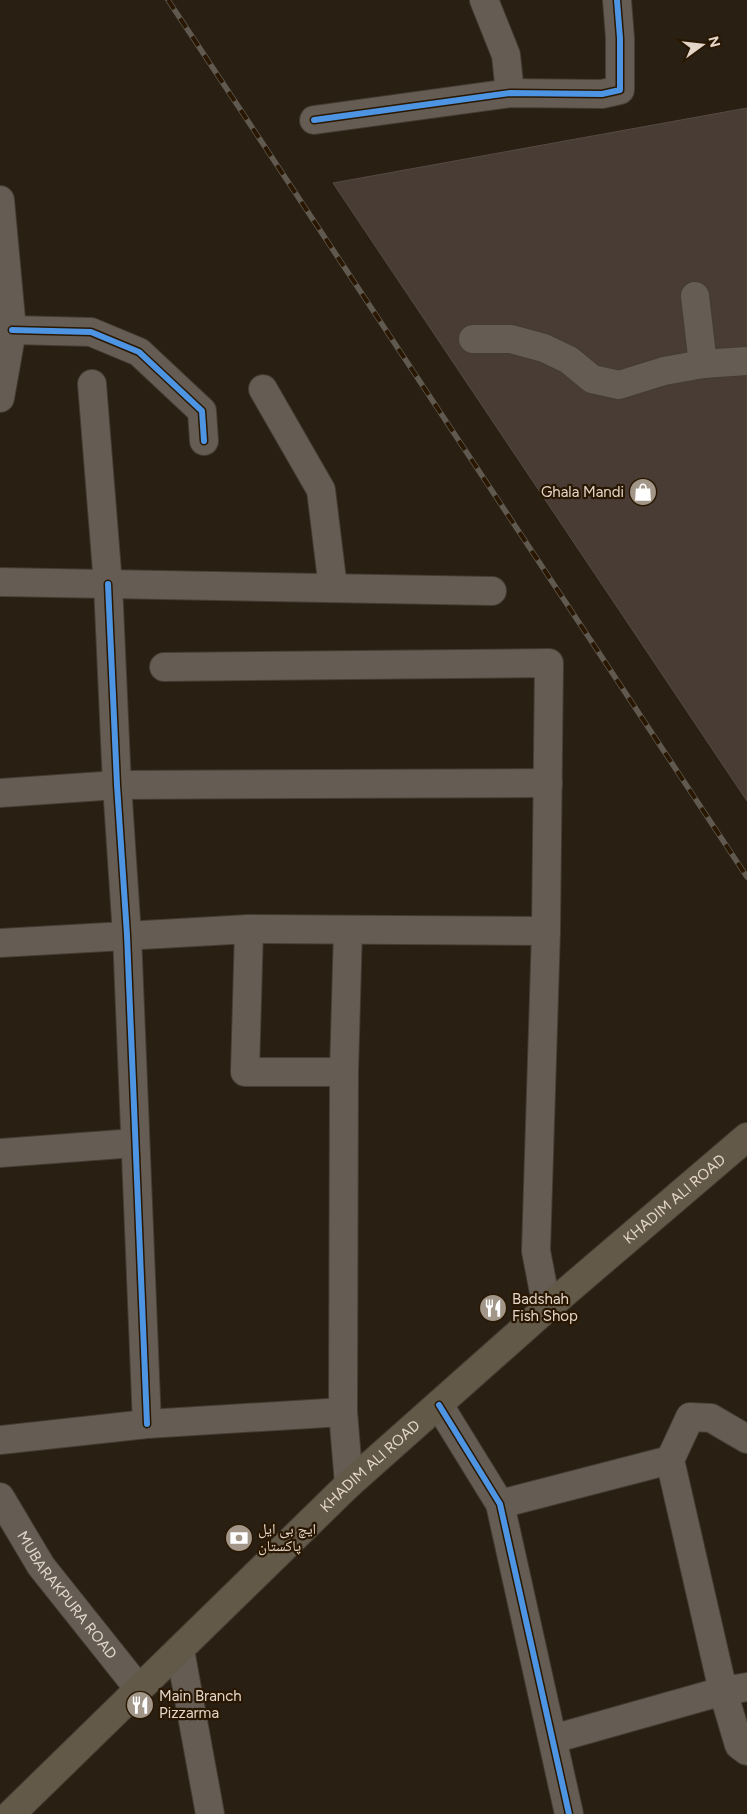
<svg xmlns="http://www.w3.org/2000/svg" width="747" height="1814" font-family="Figtree,'Noto Naskh Arabic',sans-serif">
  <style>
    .building { fill: #483c34; stroke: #564b44 }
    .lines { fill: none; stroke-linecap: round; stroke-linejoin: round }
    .minor-casing { stroke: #443c32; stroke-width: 30 }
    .major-casing { stroke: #443c32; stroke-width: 30 }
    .minor { stroke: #655d54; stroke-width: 28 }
    .major { stroke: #635949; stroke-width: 28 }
    .rail-casing { stroke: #60594f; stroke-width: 5.5 }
    .rail { stroke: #291701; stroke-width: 4; stroke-dasharray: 11; stroke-linecap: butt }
    .cycleway-casing { stroke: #291701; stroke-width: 9 }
    .cycleway { stroke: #4d94e3; stroke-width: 6 }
    .labels { text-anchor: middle; stroke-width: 4.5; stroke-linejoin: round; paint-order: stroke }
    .poi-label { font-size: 15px; fill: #e3d6c9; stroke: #291701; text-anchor: start }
    .street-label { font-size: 15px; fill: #e3d6c9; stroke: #291701 }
  </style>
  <rect width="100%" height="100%" fill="#291f12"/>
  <!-- building -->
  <path class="building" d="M747 108V801L333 183Z"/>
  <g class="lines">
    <!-- minor casing -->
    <g class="minor-casing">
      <g id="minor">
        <path d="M484 0 506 55 510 93"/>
        <path d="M314 120 510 93 602 94 620 90V38L617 0"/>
        <path d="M0 200 12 330 0 398"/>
        <path d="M695 296 703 364"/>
        <path d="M12 330 91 332 139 352 202 411 204 441"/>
        <path d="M473 339H511L544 348 569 360 592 379 619 385 664 371 703 364 747 361"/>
        <path d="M92 384 108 584 117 785 127 935 147 1424"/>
        <path d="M263 389 321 490 333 588"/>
        <path d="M0 582 492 591"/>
        <path d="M164 667 549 663 546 931 536 1251 547 1308"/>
        <path d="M0 793 117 785 548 783"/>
        <path d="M249 929 245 1072H344"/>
        <path d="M348 930 344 1072 343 1412 349 1484"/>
        <path d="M0 943 249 929 546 931"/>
        <path d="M0 1153 135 1143"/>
        <path d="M439 1405 500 1504 569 1814"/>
        <path d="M747 1439 711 1418 690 1417 670 1460 723 1691 739 1745 747 1751"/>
        <path d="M0 1440 147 1424 343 1412"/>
        <path id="s1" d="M0 1497 41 1566 139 1689"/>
        <path d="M500 1504 670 1460"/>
        <path d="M180 1650 210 1814"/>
        <path d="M553 1739 723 1691 747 1687"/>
      </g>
    </g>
    <!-- major casing -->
    <g class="major-casing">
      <g id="major">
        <path id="s2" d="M11 1814 349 1484 547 1308 747 1137"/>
      </g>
    </g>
    <!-- minor -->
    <use href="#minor" class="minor"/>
    <!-- major -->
    <use href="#major" class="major"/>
    <!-- rail casing -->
    <g class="rail-casing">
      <path id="rail" d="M168 0 747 877"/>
    </g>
    <!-- rail -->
    <use href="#rail" class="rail"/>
    <!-- cycleway casing -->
    <g class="cycleway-casing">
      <g id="cycleway">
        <path d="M314 120 510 93 602 94 620 90V38L617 0"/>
        <path d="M12 330 91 332 139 352 202 411 204 441"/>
        <path d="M108 584 117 785 127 935 147 1424"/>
        <path d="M439 1405 500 1504 569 1814"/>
      </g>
    </g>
    <!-- cycleway -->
    <use href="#cycleway" class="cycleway"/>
  </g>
  <!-- icons -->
  <defs>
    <g id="shop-disc" transform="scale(1.4375)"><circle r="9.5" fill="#a29689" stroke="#291701"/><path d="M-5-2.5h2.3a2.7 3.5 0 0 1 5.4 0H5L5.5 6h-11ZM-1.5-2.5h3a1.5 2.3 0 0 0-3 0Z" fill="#fff"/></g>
    <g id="restaurant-disc" transform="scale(1.4375)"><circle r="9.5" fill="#a29689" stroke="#291701"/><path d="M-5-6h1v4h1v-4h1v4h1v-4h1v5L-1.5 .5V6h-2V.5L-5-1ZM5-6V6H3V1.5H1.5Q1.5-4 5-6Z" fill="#fff"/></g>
    <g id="bank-disc" transform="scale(1.4375)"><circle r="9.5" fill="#a29689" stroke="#291701"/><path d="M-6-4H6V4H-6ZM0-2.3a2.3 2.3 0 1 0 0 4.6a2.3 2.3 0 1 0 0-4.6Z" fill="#fff"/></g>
  </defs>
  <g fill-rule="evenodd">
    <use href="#shop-disc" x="643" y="492"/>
    <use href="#restaurant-disc" x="493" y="1308"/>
    <use href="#bank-disc" x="239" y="1538"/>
    <use href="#restaurant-disc" x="140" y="1705"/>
  </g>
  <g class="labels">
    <!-- poi labels -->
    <g class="poi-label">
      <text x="624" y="497" text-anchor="end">Ghala Mandi</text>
      <text x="512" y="1304">Badshah<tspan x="512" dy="17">Fish Shop</tspan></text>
      <text x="258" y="1534">ایچ بی ایل<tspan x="258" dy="17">پاکستان</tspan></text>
      <text x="159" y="1701">Main Branch<tspan x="159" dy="17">Pizzarma</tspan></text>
    </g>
    <!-- street labels -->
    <g class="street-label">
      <text dy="5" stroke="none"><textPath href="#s2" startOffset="905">KHADIM ALI ROAD</textPath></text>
      <text dy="5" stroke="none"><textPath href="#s2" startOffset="500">KHADIM ALI ROAD</textPath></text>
      <text dy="5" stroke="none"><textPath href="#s1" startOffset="119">MUBARAKPURA ROAD</textPath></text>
    </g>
  </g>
  <!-- north arrow -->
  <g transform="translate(702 45) rotate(75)" stroke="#291701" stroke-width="4" paint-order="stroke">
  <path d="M0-4L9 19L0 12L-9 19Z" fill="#e3d6c9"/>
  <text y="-8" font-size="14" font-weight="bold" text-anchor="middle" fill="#e3d6c9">N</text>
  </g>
</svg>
